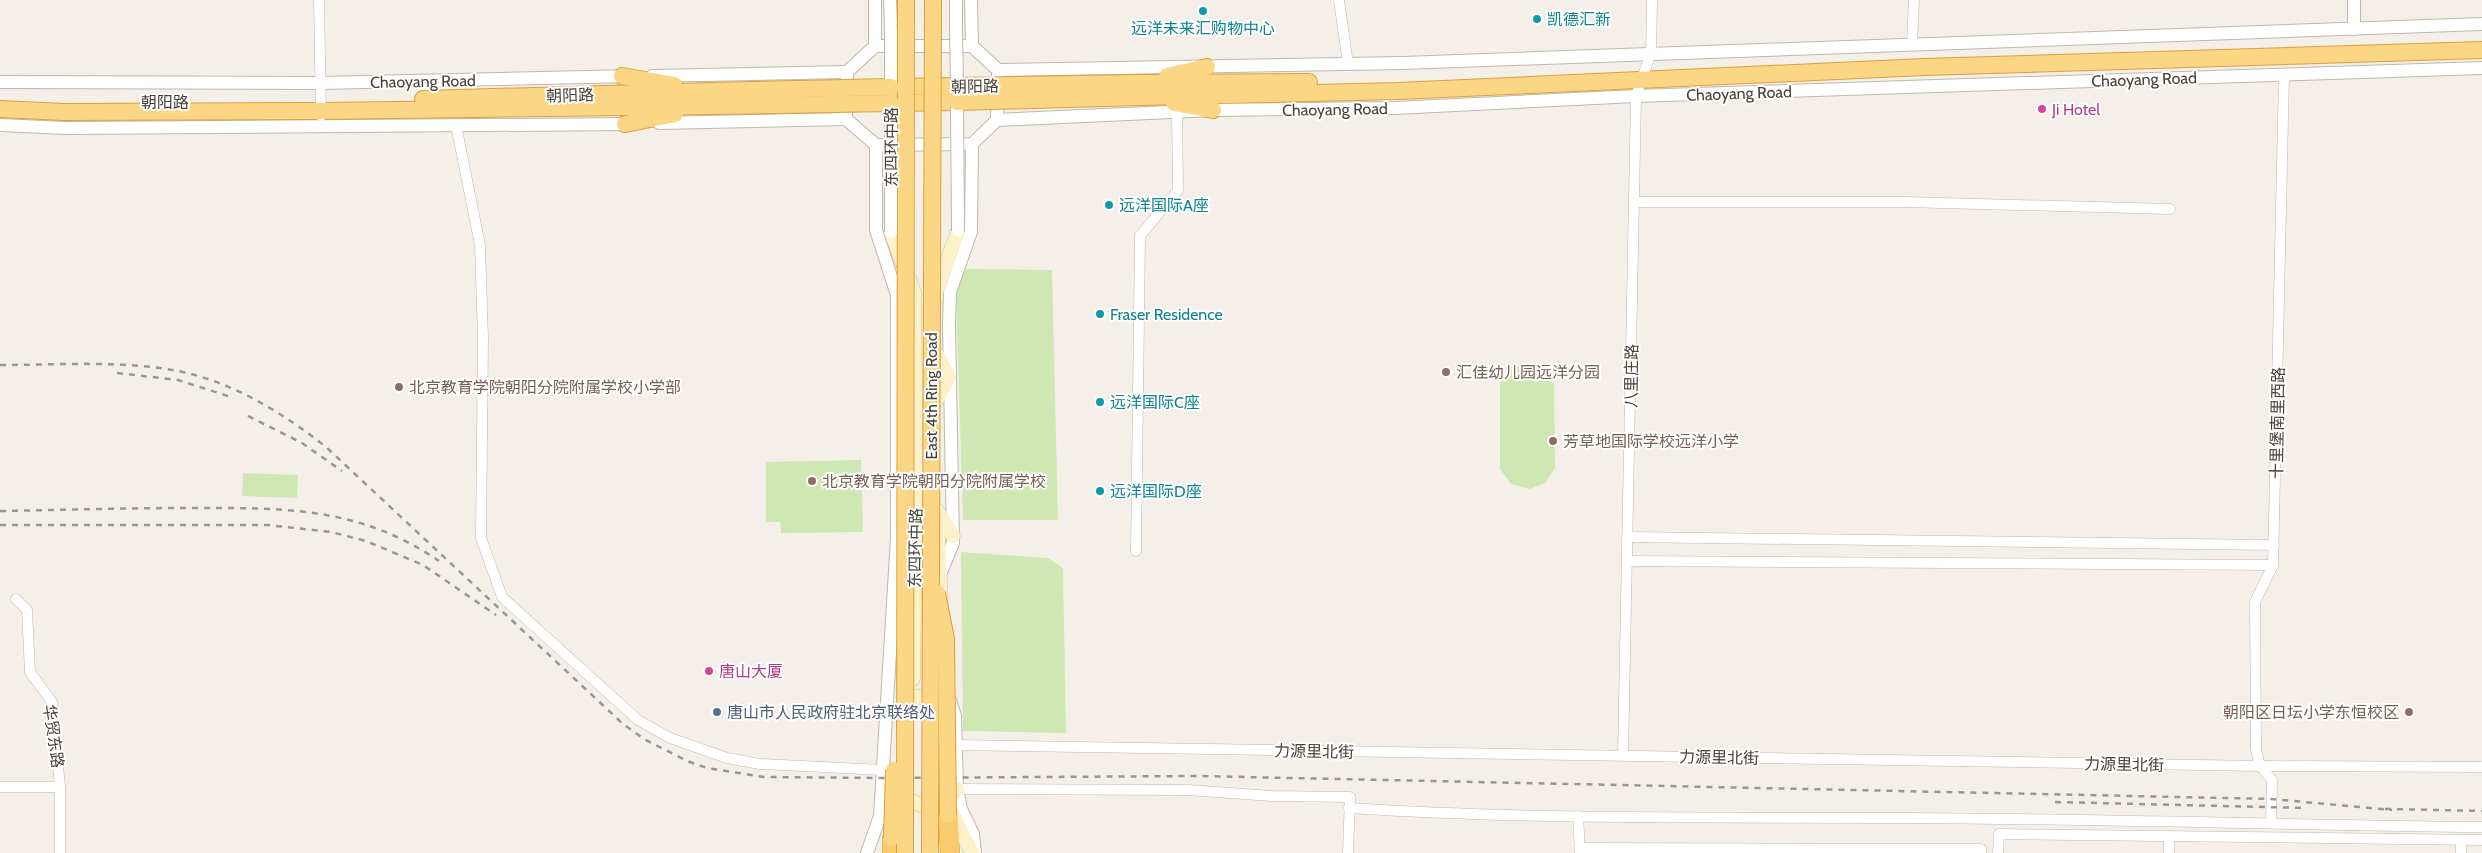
<svg xmlns="http://www.w3.org/2000/svg" width="2482" height="853" font-family="Cabin,'Noto Sans SC',sans-serif">
  <style>
    .green { fill: #cfe7b2 }
    .lines { fill: none; stroke-linecap: round; stroke-linejoin: round }
    .minor-casing { stroke: #bfb8ab; stroke-width: 11 }
    .tertiary-casing { stroke: #bfb8ab; stroke-width: 14 }
    .secondary-casing { stroke: #d3c499; stroke-width: 15 }
    .trunk-casing { stroke: #daa03c; stroke-width: 18 }
    .motorway-casing { stroke: #daa03c; stroke-width: 20 }
    .minor { stroke: #fff; stroke-width: 10 }
    .tertiary { stroke: #fff; stroke-width: 12 }
    .secondary { stroke: #fdf1c9; stroke-width: 14 }
    .trunk { stroke: #fbd684; stroke-width: 16 }
    .motorway { stroke: #facb6d; stroke-width: 19 }
    .rail { stroke: #979797; stroke-width: 2.5; stroke-dasharray: 6 6; stroke-linecap: butt }
    .tertiary-bridge-casing { stroke: #bfb8ab; stroke-width: 14; stroke-linecap: butt }
    .trunk-bridge-casing { stroke: #daa03c; stroke-width: 18; stroke-linecap: butt }
    .tertiary-bridge { stroke: #fff; stroke-width: 12 }
    .trunk-bridge { stroke: #fbd684; stroke-width: 16 }
    .culture-dot { fill: #0f9aa8; stroke: #fff; stroke-width: 2 }
    .hotel-dot { fill: #d1479c; stroke: #fff; stroke-width: 2 }
    .education-dot { fill: #8d6e63; stroke: #fff; stroke-width: 2 }
    .service-dot { fill: #5c6f8a; stroke: #fff; stroke-width: 2 }
    .labels { text-anchor: middle; stroke-width: 4; stroke-linejoin: round; paint-order: stroke }
    .culture-label { font-size: 16px; fill: #0d838f; stroke: #fff; text-anchor: start }
    .street-label { font-size: 16px; fill: #474137; stroke: #fff }
    .hotel-label { font-size: 16px; fill: #b23c85; stroke: #fff; text-anchor: start }
    .education-label { font-size: 16px; fill: #785e54; stroke: #fff; text-anchor: start }
    .service-label { font-size: 16px; fill: #4e5e75; stroke: #fff; text-anchor: start }
  </style>
  <rect width="100%" height="100%" fill="#f4f0e9"/>
  <!-- green -->
  <g class="green">
    <path d="M966 269 1052 270 1058 520H963L956 292Z"/>
    <path d="M1527 363 1545 369 1554 385 1555 468 1545 483 1529 489 1511 484 1500 469V383L1510 369Z"/>
    <path d="M861 460 863 532 781 533 780 522H766V462Z"/>
    <path d="M243 473 298 475 297 498 242 496Z"/>
    <path d="M961 552 1048 558 1063 568 1066 733 963 731Z"/>
  </g>
  <g class="lines">
    <!-- minor casing -->
    <g class="minor-casing">
      <g id="minor">
        <path d="M319 0 321 116"/>
        <path d="M1339 0 1348 64"/>
        <path d="M1912 44 1914 0"/>
        <path d="M456 125 480 245 483 339 481 538 502 597 638 720 670 738 727 758 760 764 883 770"/>
        <path d="M1634 202H1905L2170 209"/>
        <path d="M1627 537 2274 545"/>
        <path d="M1136 551 1140 236 1178 190 1177 112"/>
        <path d="M1627 561 2273 565"/>
        <path d="M16 599 27 610 30 672 52 702 60 787V853"/>
        <path d="M956 745 2260 766 2482 767"/>
        <path d="M1623 755 1636 96 1651 53 1652 0"/>
        <path d="M0 787H60"/>
        <path d="M957 789 1188 790 1272 796 1350 797 1348 853"/>
        <path d="M1349 808C1535 820 1721 817 1907 818 2099 819 2290 825 2482 827"/>
        <path d="M1578 816 1580 852"/>
        <path d="M2271 823 2272 780 2260 766 2256 749 2255 602 2273 565 2284 75"/>
        <path d="M2169 836V853"/>
        <path d="M1579 848 1981 849V853"/>
        <path d="M1998 853 1999 834 2482 840"/>
        <path d="M2461 853V840"/>
      </g>
    </g>
    <!-- tertiary casing -->
    <g class="tertiary-casing">
      <g id="tertiary">
        <path d="M890 0 891 31"/>
        <path d="M956 0V29"/>
        <path d="M971 0 972 46"/>
        <path d="M2354 29V0"/>
        <path d="M875 46H972L998 70 997 120 972 144 876 145 846 119 847 72Z"/>
        <path d="M875 46V0"/>
        <path d="M998 70 1403 63 2482 24"/>
        <path d="M652 76 847 72"/>
        <path d="M0 82 320 83 632 76"/>
        <path d="M997 120 1213 110 1395 108 1636 96 2482 68"/>
        <path d="M659 123 846 119"/>
        <path d="M0 125 65 128 634 124"/>
        <path d="M941 572 953 543 949 325 950 292 971 232 972 144"/>
        <path d="M950 700 955 716 957 789 961 809 973 834 975 853"/>
        <path d="M867 853 880 816 897 538V295L876 230V145"/>
      </g>
    </g>
    <!-- secondary casing -->
    <g class="secondary-casing">
      <g id="secondary">
        <path d="M891 232 914 292 916 472 913 679"/>
        <path d="M936 299V292L958 231"/>
        <path d="M936 353 949 377 936 401"/>
        <path d="M936 509 953 536"/>
        <path d="M938 535 941 604"/>
        <path d="M913 697H940"/>
        <path d="M910 800C932 813 941 805 957 789"/>
        <path d="M950 809 972 853"/>
      </g>
    </g>
    <!-- trunk casing -->
    <g class="trunk-casing">
      <g id="trunk">
        <path d="M622 76 674 85"/>
        <path d="M1167 76 1207 67"/>
        <path d="M1141 83 1309 82"/>
        <path d="M892 87 957 86"/>
        <path d="M1140 97 1398 91 1924 67 2482 50"/>
        <path d="M423 99 711 91"/>
        <path d="M893 103 957 102"/>
        <path d="M1174 103 1213 110"/>
        <path d="M0 109 63 112 321 111 712 106"/>
        <path d="M625 124 675 114"/>
      </g>
    </g>
    <!-- motorway casing -->
    <g class="motorway-casing">
      <g id="motorway">
        <path d="M948 815 950 853"/>
        <path d="M892 853V838"/>
      </g>
    </g>
    <!-- minor -->
    <use href="#minor" class="minor"/>
    <!-- tertiary -->
    <use href="#tertiary" class="tertiary"/>
    <!-- secondary -->
    <use href="#secondary" class="secondary"/>
    <!-- trunk -->
    <use href="#trunk" class="trunk"/>
    <!-- motorway -->
    <use href="#motorway" class="motorway"/>
    <!-- rail -->
    <g class="rail">
      <path d="M0 365C59 365 120 360 178 371 233 382 283 413 326 447L623 724 644 739 687 761 707 768 764 777 882 778 1198 776 2272 799 2392 810"/>
      <path d="M117 373 178 380 234 398"/>
      <path d="M248 416 302 443 342 471"/>
      <path d="M0 511C62 510 124 508 185 508 280 508 357 505 439 561"/>
      <path d="M0 525H268L331 532 366 541 423 565 496 615"/>
      <path d="M2055 802 2307 808"/>
      <path d="M2385 809 2482 811"/>
    </g>
    <!-- tertiary-bridge casing -->
    <g class="tertiary-bridge-casing">
      <g id="tertiary-bridge">
        <path d="M956 29 957 86"/>
        <path d="M891 31V87"/>
        <path d="M957 102 958 231"/>
        <path d="M891 232V103"/>
      </g>
    </g>
    <!-- trunk-bridge casing -->
    <g class="trunk-bridge-casing">
      <g id="trunk-bridge">
        <path d="M957 86 1141 83"/>
        <path d="M711 91 891 87"/>
        <path d="M957 102 1140 97"/>
        <path d="M712 106 891 103"/>
        <path d="M937 593 946 639 948 815"/>
        <path d="M892 838 894 770"/>
        <path d="M905 853 906 0"/>
        <path d="M930 853 933 0"/>
      </g>
    </g>
    <!-- tertiary-bridge -->
    <use href="#tertiary-bridge" class="tertiary-bridge"/>
    <!-- trunk-bridge -->
    <use href="#trunk-bridge" class="trunk-bridge"/>
  </g>
  <!-- markers -->
  <g class="culture-dot">
    <circle cx="1203" cy="11" r="5"/>
    <circle cx="1537" cy="19" r="5"/>
    <circle cx="1109" cy="205" r="5"/>
    <circle cx="1100" cy="314" r="5"/>
    <circle cx="1100" cy="402" r="5"/>
    <circle cx="1100" cy="491" r="5"/>
  </g>
  <g class="hotel-dot">
    <circle cx="2042" cy="109" r="5"/>
    <circle cx="709" cy="671" r="5"/>
  </g>
  <g class="education-dot">
    <circle cx="1446" cy="372" r="5"/>
    <circle cx="399" cy="387" r="5"/>
    <circle cx="1553" cy="441" r="5"/>
    <circle cx="812" cy="481" r="5"/>
    <circle cx="2409" cy="712" r="5"/>
  </g>
  <circle class="service-dot" cx="717" cy="712" r="5"/>
  <g class="labels">
    <!-- culture labels -->
    <g class="culture-label">
      <text x="1547" y="25">凯德汇新</text>
      <text x="1203" y="34" text-anchor="middle">远洋未来汇购物中心</text>
      <text x="1119" y="211">远洋国际A座</text>
      <text x="1110" y="320">Fraser Residence</text>
      <text x="1110" y="408">远洋国际C座</text>
      <text x="1110" y="497">远洋国际D座</text>
    </g>
    <!-- street labels -->
    <g class="street-label">
      <text transform="translate(2144 79) rotate(-2)" y="6">Chaoyang Road</text>
      <text transform="translate(423 81) rotate(-1)" y="6">Chaoyang Road</text>
      <text transform="translate(975 86) rotate(-1)" y="6">朝阳路</text>
      <text transform="translate(1739 93) rotate(-2)" y="6">Chaoyang Road</text>
      <text transform="translate(570 95) rotate(-2)" y="6">朝阳路</text>
      <text x="165" y="108">朝阳路</text>
      <text transform="translate(1335 109) rotate(-1)" y="6">Chaoyang Road</text>
      <text transform="translate(891 147) rotate(-90)" y="6">东四环中路</text>
      <text transform="translate(1631 376) rotate(-89)" y="6">八里庄路</text>
      <text transform="translate(931 396) rotate(-90)" y="6">East 4th Ring Road</text>
      <text transform="translate(2277 423) rotate(-89)" y="6">十里堡南里西路</text>
      <text transform="translate(915 548) rotate(-89)" y="6">东四环中路</text>
      <text transform="translate(54 736) rotate(82)" y="6">华贸东路</text>
      <text transform="translate(1314 751) rotate(1)" y="6">力源里北街</text>
      <text transform="translate(1719 757) rotate(1)" y="6">力源里北街</text>
      <text transform="translate(2124 764) rotate(1)" y="6">力源里北街</text>
    </g>
    <!-- hotel labels -->
    <g class="hotel-label">
      <text x="2052" y="115">Ji Hotel</text>
      <text x="719" y="677">唐山大厦</text>
    </g>
    <!-- education labels -->
    <g class="education-label">
      <text x="1456" y="378">汇佳幼儿园远洋分园</text>
      <text x="409" y="393">北京教育学院朝阳分院附属学校小学部</text>
      <text x="1563" y="447">芳草地国际学校远洋小学</text>
      <text x="822" y="487">北京教育学院朝阳分院附属学校</text>
      <text x="2399" y="718" text-anchor="end">朝阳区日坛小学东恒校区</text>
    </g>
    <!-- service labels -->
    <g class="service-label">
      <text x="727" y="718">唐山市人民政府驻北京联络处</text>
    </g>
  </g>
</svg>
